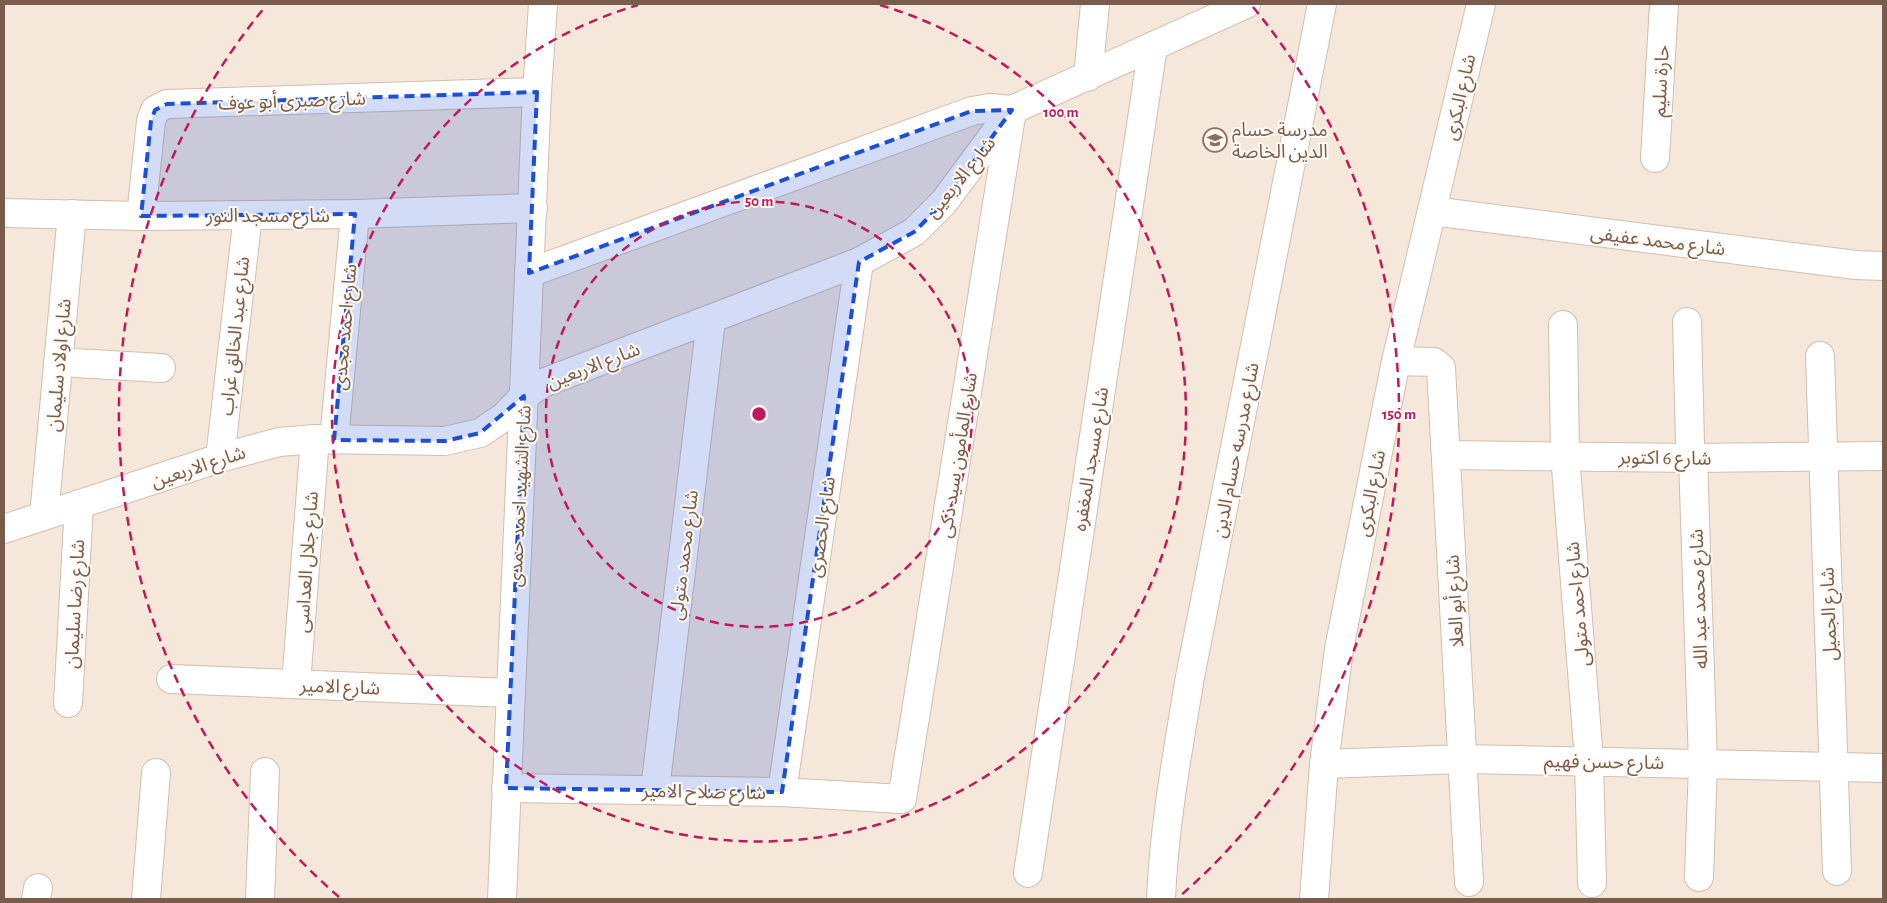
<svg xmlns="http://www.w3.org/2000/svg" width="1887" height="903" font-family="'Alegreya Sans','Noto Sans Arabic',sans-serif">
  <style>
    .residential { fill: #f5e8da }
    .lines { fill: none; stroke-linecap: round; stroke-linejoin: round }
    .minor-casing { stroke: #d1beb0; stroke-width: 30 }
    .minor { stroke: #fff; stroke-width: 28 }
    .marked { fill: #1d4ed8; fill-opacity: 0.2; stroke: #1d4ed8; stroke-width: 4; stroke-dasharray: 10 6; stroke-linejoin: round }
    .ring { fill: none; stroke: #c2185b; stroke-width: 2.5; stroke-dasharray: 9 6 }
    .labels { text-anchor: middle; stroke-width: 4; stroke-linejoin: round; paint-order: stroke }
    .street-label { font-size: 19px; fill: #7a5c4d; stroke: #fffaf3 }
    .education-label { font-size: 19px; fill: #785e54; stroke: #fffaf3; text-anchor: start }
    .centre { fill: #c2185b; stroke: #fffaf3; stroke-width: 2.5 }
    .ring-label { font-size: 15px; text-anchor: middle; font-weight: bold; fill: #c2185b; stroke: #fffaf3; stroke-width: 4; stroke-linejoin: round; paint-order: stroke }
  </style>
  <rect width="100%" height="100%" fill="#fdf6ec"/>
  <!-- residential -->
  <rect class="residential" x="4" y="4" width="1879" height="895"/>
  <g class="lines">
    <!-- minor casing -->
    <g class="minor-casing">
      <g id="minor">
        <path d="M1088 77 1095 4"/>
        <path d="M1655 158 1664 4"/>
        <path d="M1432 211 1856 265 1883 266"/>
        <path d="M4 213 141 216 355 214 533 208"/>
        <path d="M141 216 151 121 155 110 167 104 537 92"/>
        <path d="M1687 322 1690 443 1693 458 1703 764 1699 877"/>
        <path d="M1563 325 1565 455 1589 760 1592 883"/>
        <path d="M1820 356 1837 871"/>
        <path d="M1396 361 1434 362 1441 368 1469 882"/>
        <path d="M58 362 161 368"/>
        <path d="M334 440 355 214"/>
        <path d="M1446 455 1693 458 1883 456"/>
        <path d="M220 458 248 215"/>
        <path d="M44 516 72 214"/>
        <path d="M4 529 220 458 279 442 315 439 445 441 480 433 504 417 524 396 543 383 859 262 914 232 944 202 1012 110 1246 4"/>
        <path d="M171 679 510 693"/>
        <path d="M296 684 315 439"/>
        <path d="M68 703 79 504"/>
        <path d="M1324 764 1463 759 1883 768"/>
        <path d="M506 788 782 792 902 799 1012 110 990 108 972 111 529 273"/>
        <path d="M655 790 711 320"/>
        <path d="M782 792 859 262"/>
        <path d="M1028 873 1153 46"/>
        <path d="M36 899 38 888"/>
        <path d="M146 899 156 773"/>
        <path d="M260 899 265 772"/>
        <path d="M502 899 537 92 543 4"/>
        <path d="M1161 899C1164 825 1178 750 1190 677L1322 4"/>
        <path d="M1314 899 1324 764 1339 649 1396 361 1481 4"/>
      </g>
    </g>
    <!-- minor -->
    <use href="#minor" class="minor"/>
  </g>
  <!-- marked area -->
  <path class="marked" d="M537 92 529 273 972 111 1012 110 944 202 914 232 859 262 782 792 506 788 524 396 480 433 445 441 334 440 355 214 141 216 151 121 155 110 167 104Z"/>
  <!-- distance rings -->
  <g class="ring">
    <circle cx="759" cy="414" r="213"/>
    <path d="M880 5A427 427 0 1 1 638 5"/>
    <path d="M339 897A640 640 0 0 1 265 7M1253 7A640 640 0 0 1 1179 897"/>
  </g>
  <!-- icons -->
  <defs>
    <g id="school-ring" transform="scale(1.25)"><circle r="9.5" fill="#fffaf3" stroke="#8d6e63" stroke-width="1.5"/><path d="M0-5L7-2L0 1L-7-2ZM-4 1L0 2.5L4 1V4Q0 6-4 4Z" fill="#8d6e63"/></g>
  </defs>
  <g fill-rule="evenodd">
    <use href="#school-ring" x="1215" y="140"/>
  </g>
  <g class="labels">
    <!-- street labels -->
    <g class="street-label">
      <text transform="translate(1660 81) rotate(-87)" y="7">حارة سليم</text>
      <text transform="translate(1459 97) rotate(-77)" y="7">شارع البكرى</text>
      <text transform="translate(292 100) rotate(-2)" y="7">شارع صبرى أبو عوف</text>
      <text transform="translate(960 177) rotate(-51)" y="7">شارع الاربعين</text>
      <text x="268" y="222">شارع مسجد النور</text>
      <text transform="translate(1658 240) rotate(7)" y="7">شارع محمد عفيفى</text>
      <text transform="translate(344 327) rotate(-85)" y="7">شارع احمد مجدى</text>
      <text transform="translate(234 336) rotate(-84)" y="7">شارع عبد الخالق غراب</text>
      <text transform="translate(58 365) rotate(-85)" y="7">شارع اولاد سليمان</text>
      <text transform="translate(593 365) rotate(-21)" y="7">شارع الاربعين</text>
      <text transform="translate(1235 450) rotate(-79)" y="7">شارع مدرسه حسام الدين</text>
      <text transform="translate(957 455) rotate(-81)" y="7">شارع المأمون سيد ذكى</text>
      <text transform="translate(1665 457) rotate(1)" y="7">شارع 6 اكتوبر</text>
      <text transform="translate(1090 459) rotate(-81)" y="7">شارع مسجد المغفره</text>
      <text transform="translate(198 466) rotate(-18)" y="7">شارع الاربعين</text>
      <text transform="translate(1370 493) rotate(-79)" y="7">شارع البكرى</text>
      <text transform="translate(519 496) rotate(-87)" y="7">شارع الشهيد احمد حمدى</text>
      <text transform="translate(821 527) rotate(-82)" y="7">شارع الحصرى</text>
      <text transform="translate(683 555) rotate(-83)" y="7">شارع محمد متولى</text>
      <text transform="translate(306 562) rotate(-86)" y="7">شارع جلال العداسى</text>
      <text transform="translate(1698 599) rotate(-92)" y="7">شارع محمد عبد الله</text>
      <text transform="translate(1454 601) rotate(-93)" y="7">شارع أبو العلا</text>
      <text transform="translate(74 604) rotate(-87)" y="7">شارع رضا سليمان</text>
      <text transform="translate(1577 604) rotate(-95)" y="7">شارع احمد متولى</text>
      <text transform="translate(1828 614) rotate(-92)" y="7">شارع الجميل</text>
      <text transform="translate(340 686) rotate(2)" y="7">شارع الامير</text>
      <text transform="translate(1604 761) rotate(1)" y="7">شارع حسن فهيم</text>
      <text transform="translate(704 791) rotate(1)" y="7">شارع صلاح الامير</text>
    </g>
    <!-- education labels -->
    <g class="education-label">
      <text x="1232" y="136">مدرسة حسام<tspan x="1232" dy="22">الدين الخاصة</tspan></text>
    </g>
  </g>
  <circle cx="759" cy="414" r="8" class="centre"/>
  <g class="ring-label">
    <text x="1061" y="117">100 m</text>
    <text x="759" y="206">50 m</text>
    <text x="1399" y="419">150 m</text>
  </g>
  <!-- border -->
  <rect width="1887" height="903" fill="none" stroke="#7a5c4d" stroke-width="10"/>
</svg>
